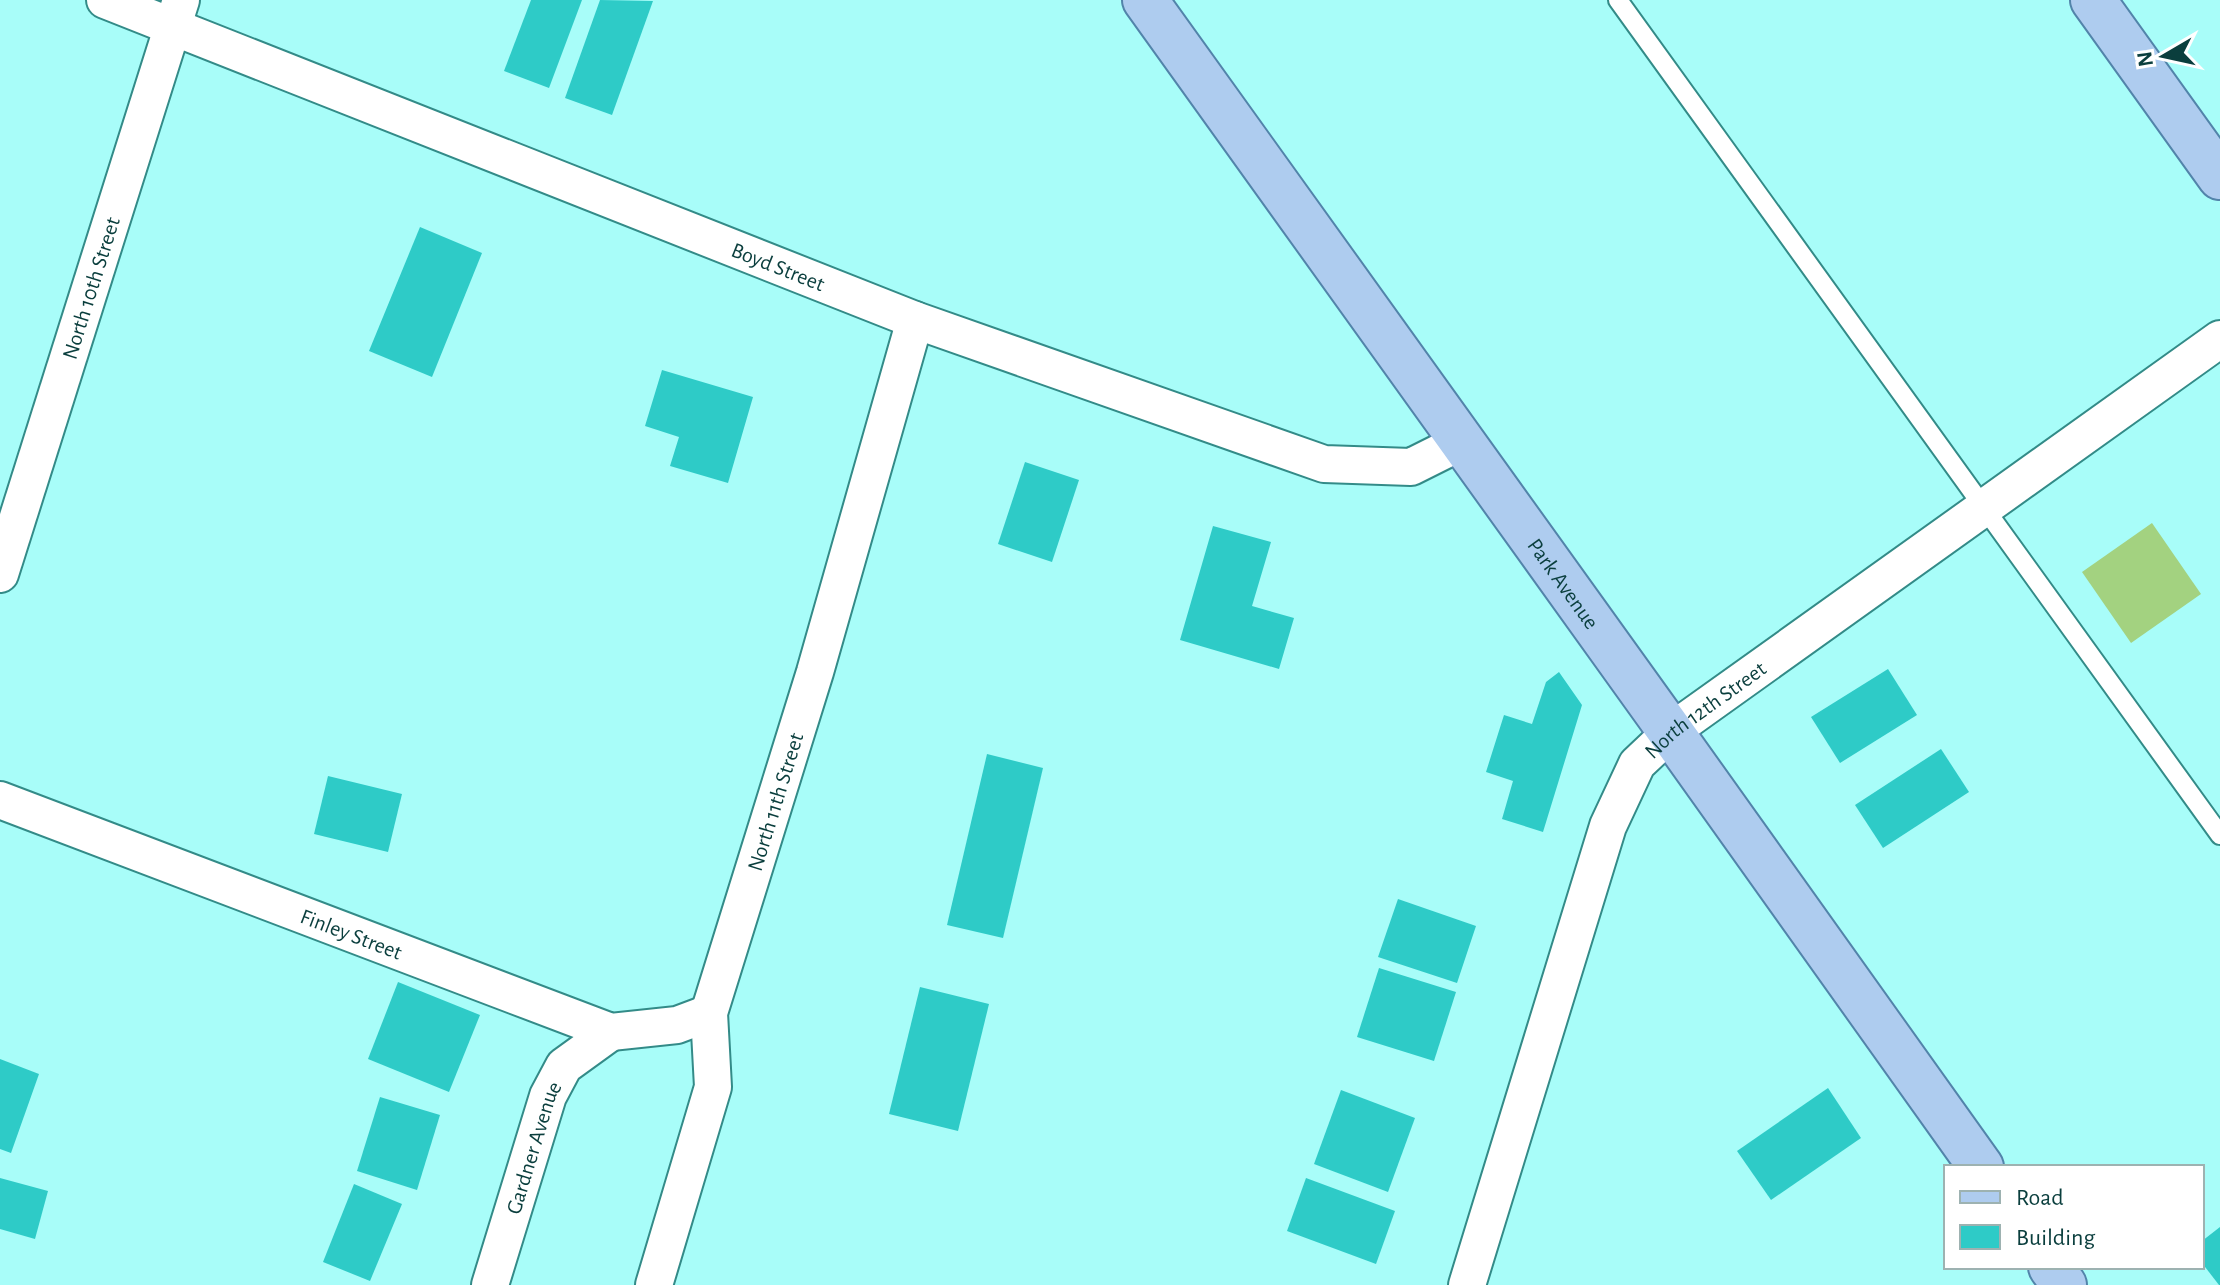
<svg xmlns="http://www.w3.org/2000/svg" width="2220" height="1285" font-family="'Alegreya Sans',sans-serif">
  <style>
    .green { fill: #a3d280 }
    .building { fill: #2ecbc7 }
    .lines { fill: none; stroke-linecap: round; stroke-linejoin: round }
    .service-casing { stroke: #338b88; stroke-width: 22 }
    .minor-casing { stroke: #338b88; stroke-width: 40 }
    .primary-casing { stroke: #5284aa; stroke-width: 48 }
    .service { stroke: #fff; stroke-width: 18 }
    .minor { stroke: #fff; stroke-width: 36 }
    .primary { stroke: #aeccef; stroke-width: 44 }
    .labels { text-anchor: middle; stroke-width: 7; stroke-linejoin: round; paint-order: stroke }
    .street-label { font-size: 22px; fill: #0a3e3d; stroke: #fff }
  </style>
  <rect width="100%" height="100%" fill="#a8fdf9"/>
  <!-- green -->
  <path class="green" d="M2152 523 2201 594 2131 643 2082 572Z"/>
  <!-- building -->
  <g class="building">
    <path d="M531 0H582L549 88 504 71Z"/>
    <path d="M600 0 653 1 612 115 565 98Z"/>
    <path d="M420 227 482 253 432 377 369 351Z"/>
    <path d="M662 370 753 397 728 483 670 466 679 437 645 426Z"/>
    <path d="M1025 462 1079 480 1052 562 998 544Z"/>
    <path d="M1213 526 1271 542 1252 606 1294 618 1279 669 1180 640Z"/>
    <path d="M1888 669 1917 715 1840 763 1811 717Z"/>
    <path d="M1559 672 1582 705 1543 832 1502 819 1513 781 1486 772 1504 715 1532 724 1546 682Z"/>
    <path d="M1941 749 1969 792 1883 848 1855 805Z"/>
    <path d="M987 754 1043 768 1003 938 947 925Z"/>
    <path d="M328 776 402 794 388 852 314 834Z"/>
    <path d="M1398 899 1476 926 1457 983 1378 957Z"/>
    <path d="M1379 968 1456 992 1434 1061 1357 1037Z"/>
    <path d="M398 982 480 1015 449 1092 368 1059Z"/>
    <path d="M920 987 989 1004 958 1131 889 1114Z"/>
    <path d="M0 1059 39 1074 11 1153 0 1149Z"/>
    <path d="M1828 1088 1861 1138 1771 1200 1737 1151Z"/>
    <path d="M1341 1090 1415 1118 1388 1192 1314 1164Z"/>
    <path d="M380 1097 440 1115 417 1190 357 1171Z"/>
    <path d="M0 1178 48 1191 35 1239 0 1229Z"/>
    <path d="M1306 1178 1395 1211 1376 1264 1287 1231Z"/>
    <path d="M354 1184 402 1204 370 1281 323 1262Z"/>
    <path d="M2220 1227V1285H2219L2202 1263V1241Z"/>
  </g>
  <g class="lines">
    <!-- service casing -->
    <g class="service-casing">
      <path id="service" d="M1618 0 2220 835"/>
    </g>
    <!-- minor casing -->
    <g class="minor-casing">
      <g id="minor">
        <path id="s1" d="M105 0 915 320 1324 464 1411 467 1461 442"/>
        <path id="s2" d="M0 574 181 0"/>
        <path id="s3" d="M0 800 611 1032 677 1025 709 1013"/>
        <path id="s4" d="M490 1285 548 1096 564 1066 611 1032"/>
        <path id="s5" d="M654 1285 713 1087 709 1013 815 672 915 320"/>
        <path id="s6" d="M1467 1285 1608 826 1637 764 1673 730 2220 339"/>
      </g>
    </g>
    <!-- primary casing -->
    <g class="primary-casing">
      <g id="primary">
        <path id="s7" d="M1145 0C1423 390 1705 776 1981 1167"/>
        <path d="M2093 0 2220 177"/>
        <path d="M2051 1267 2064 1285"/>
      </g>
    </g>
    <!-- service -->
    <use href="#service" class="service"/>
    <!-- minor -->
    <use href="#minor" class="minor"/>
    <!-- primary -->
    <use href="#primary" class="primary"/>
  </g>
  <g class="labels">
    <!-- street labels -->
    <g class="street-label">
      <text dy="8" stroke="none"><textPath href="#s1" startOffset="724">Boyd Street</textPath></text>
      <text dy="8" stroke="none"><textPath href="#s2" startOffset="300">North 10th Street</textPath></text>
      <text dy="8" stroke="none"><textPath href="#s7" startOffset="718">Park Avenue</textPath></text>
      <text dy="8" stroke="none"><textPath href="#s6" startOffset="636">North 12th Street</textPath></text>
      <text dy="8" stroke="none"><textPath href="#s5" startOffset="502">North 11th Street</textPath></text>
      <text dy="8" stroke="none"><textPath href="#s3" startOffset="376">Finley Street</textPath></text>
      <text dy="8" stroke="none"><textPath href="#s4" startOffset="144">Gardner Avenue</textPath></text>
    </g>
  </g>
  <!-- legend -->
  <rect x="1944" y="1165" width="260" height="104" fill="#ffffff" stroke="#9db2b1" stroke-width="2"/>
  <rect x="1960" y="1191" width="40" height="12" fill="#aeccef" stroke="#9db2b1" stroke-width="2"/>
  <text x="2016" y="1205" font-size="24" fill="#0a3e3d">Road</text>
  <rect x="1960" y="1225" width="40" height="24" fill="#2ecbc7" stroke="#9db2b1" stroke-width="2"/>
  <text x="2016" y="1245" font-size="24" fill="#0a3e3d">Building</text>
  <!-- north arrow -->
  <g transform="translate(2164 56) rotate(261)" stroke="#ffffff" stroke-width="6" paint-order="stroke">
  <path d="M0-6L14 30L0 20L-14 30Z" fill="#0a3e3d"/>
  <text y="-12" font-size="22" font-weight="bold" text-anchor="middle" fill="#0a3e3d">N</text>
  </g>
</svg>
